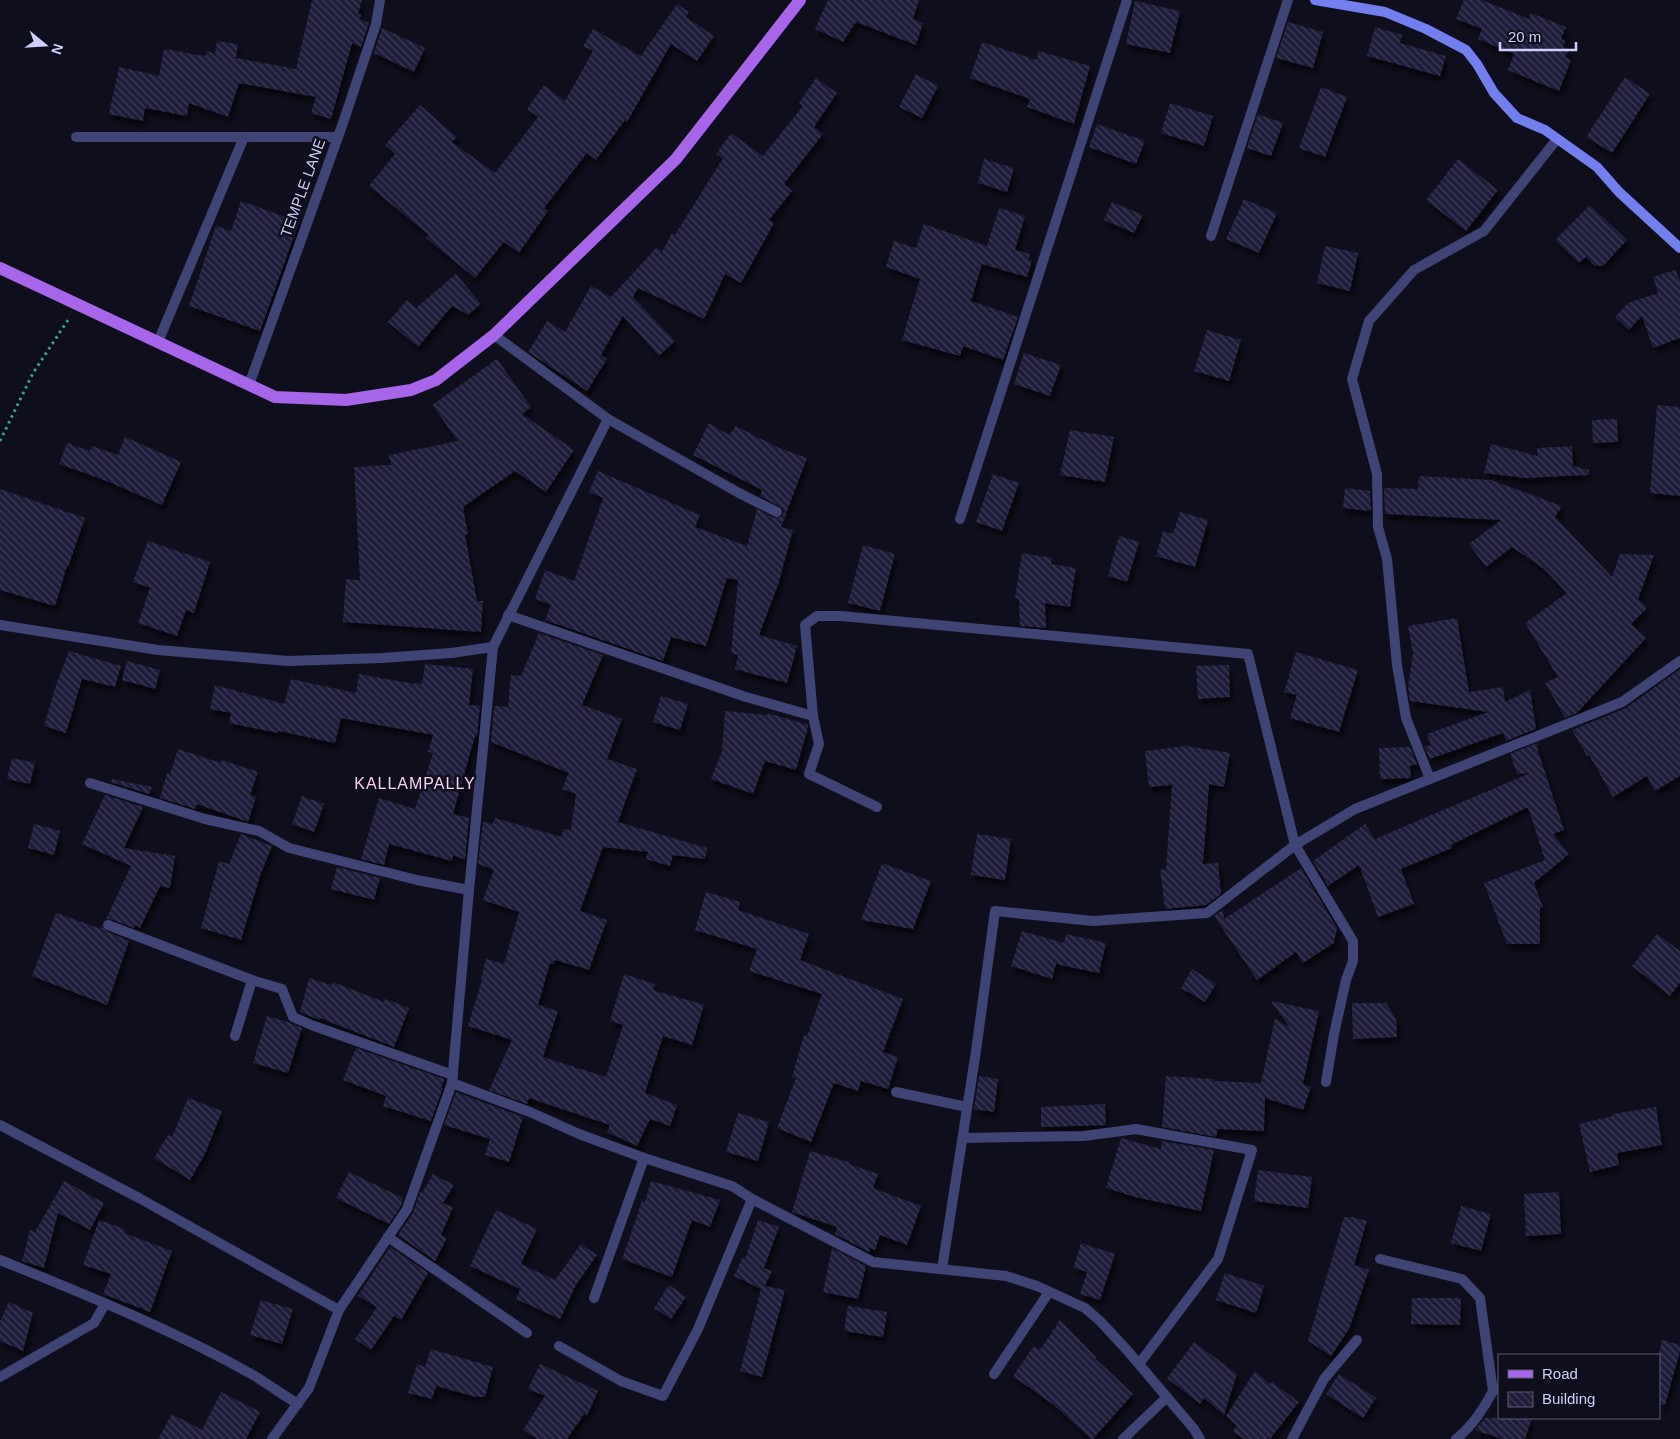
<svg xmlns="http://www.w3.org/2000/svg" width="1680" height="1439" font-family="Arial,sans-serif">
  <style>
    .building { fill: url(#building-back-hatch); filter: url(#shadow) }
    .lines { fill: none; stroke-linecap: round; stroke-linejoin: round }
    .path { stroke: #3ca08d; stroke-width: 3; stroke-dasharray: 2.5 4; stroke-linecap: butt }
    .street { stroke: #3f4475; stroke-width: 10 }
    .secondary { stroke: #737fec; stroke-width: 10 }
    .primary { stroke: #a765ea; stroke-width: 12 }
    .labels { text-anchor: middle; stroke-width: 5; stroke-linejoin: round; paint-order: stroke }
    .street-label { font-size: 15px; fill: #cfd0f9; stroke: #0f0e1c }
    .neighbourhood-label { font-size: 16px; letter-spacing: 1px; fill: #f9d1ef; stroke: #0f0e1c }
  </style>
  <defs>
    <pattern id="building-back-hatch" width="6" height="6" patternUnits="userSpaceOnUse" patternTransform="scale(1.25)"><rect width="6" height="6" fill="#1f1d3a"/><path d="M-1 5l2 2M0 0l6 6M5-1l2 2" fill="none" stroke="#3e3d57"/></pattern>
    <filter id="shadow"><feDropShadow dx="3" dy="5.5" stdDeviation="2.5" flood-color="#0009"/></filter>
  </defs>
  <rect width="100%" height="100%" fill="#0f0e1c"/>
  <!-- building -->
  <g class="building">
    <path d="M312 0H362L358 14 361 15 360 19 369 23 361 47 352 43 331 119 311 113 316 97 239 83 228 117 189 103 187 116 145 108 143 121 109 114 119 67 159 76 164 49 205 56 207 51 215 54 217 41 238 44 236 58 296 69Z"/>
    <path d="M828 0H919L913 19 923 23 916 45 856 22 843 42 815 29Z"/>
    <path d="M1464 0H1482L1529 19 1531 13 1566 27 1561 39 1565 41 1563 47 1569 49 1565 57 1571 60 1559 91 1508 70 1514 54 1478 39 1482 29 1456 19Z"/>
    <path d="M1135 1 1180 11 1170 53 1126 44Z"/>
    <path d="M677 4 689 12 686 17 714 36 697 61 671 44 627 122 625 120 596 160 587 153 544 208 548 211 519 253 504 242 475 278 426 238 429 235 369 186 395 154 385 145 420 105 457 137 452 142 495 173 538 117 527 109 544 85 565 101 593 51 583 46 593 29 641 56Z"/>
    <path d="M1288 22 1323 32 1313 68 1276 58Z"/>
    <path d="M1375 27 1402 35 1400 43 1446 56 1440 76 1367 56Z"/>
    <path d="M382 28 425 48 414 72 374 53Z"/>
    <path d="M982 42 1036 60 1039 51 1090 66 1074 124 1027 107 1030 99 970 78Z"/>
    <path d="M916 74 938 86 922 118 899 107Z"/>
    <path d="M1625 77 1650 94 1612 153 1586 137Z"/>
    <path d="M816 78 837 93 814 127 823 134 784 184 792 191 769 220 774 223 741 283 725 274 704 319 638 288 633 297 675 341 659 356 623 316 601 355 607 359 587 391 528 352 547 321 565 332 591 286 611 297 657 247 662 252 672 233 675 235 723 158 716 154 731 133 763 156 803 106 799 103Z"/>
    <path d="M1321 87 1347 97 1325 157 1299 148Z"/>
    <path d="M1170 103 1213 116 1204 146 1161 133Z"/>
    <path d="M1258 114 1283 123 1271 156 1247 148Z"/>
    <path d="M1097 124 1145 141 1136 164 1089 147Z"/>
    <path d="M984 159 1014 168 1007 192 978 183Z"/>
    <path d="M1458 159 1498 190 1466 231 1426 200Z"/>
    <path d="M1244 199 1277 213 1259 253 1226 239Z"/>
    <path d="M241 201 299 222 260 331 189 306 216 226 231 231Z"/>
    <path d="M1112 202 1143 215 1134 233 1104 220Z"/>
    <path d="M1590 205 1627 240 1603 266H1595L1586 257 1579 263 1555 240Z"/>
    <path d="M999 208 1025 216 1015 250 1030 254 1028 260 1032 261 1027 277 982 264 971 301 1018 317 1003 360 963 346 960 356 902 340 920 279 886 267 894 241 916 248 924 224 987 246Z"/>
    <path d="M1325 246 1358 253 1350 291 1317 283Z"/>
    <path d="M1675 270 1680 280V338L1653 348 1642 316 1629 330 1615 317 1628 303 1658 293 1653 277Z"/>
    <path d="M456 274 481 304 468 315 452 306 418 347 388 322 407 300 416 308Z"/>
    <path d="M1207 330 1241 340 1229 381 1194 371Z"/>
    <path d="M1024 353 1061 365 1050 396 1014 384Z"/>
    <path d="M497 359 531 407 522 414 574 450 546 492 515 471 463 507 468 534 465 535 477 601H483L481 632 343 622 346 579 360 580 354 467 391 465 389 455 458 441 432 405Z"/>
    <path d="M1657 405 1680 407V496L1650 493Z"/>
    <path d="M1617 419 1618 442 1593 443 1592 420Z"/>
    <path d="M709 423 729 435 736 426 777 447 807 458 781 527 793 530 778 585 759 635 797 646 787 683 735 669 738 655 731 653 738 580 727 578 706 646 671 637 663 661 545 620 551 605 535 599 545 570 574 581 603 498 589 492 598 471 700 515 695 527 747 546 757 509 774 518 781 517 784 512 782 508 760 496 762 490 693 455Z"/>
    <path d="M1070 430 1114 437 1105 482 1060 475Z"/>
    <path d="M125 437 181 462 162 505 104 480 59 464 67 443 90 451 92 446 118 455Z"/>
    <path d="M1491 444 1538 456 1537 448 1572 446 1573 466 1589 470V475L1525 478 1484 473Z"/>
    <path d="M993 474 1019 483 1002 531 976 522Z"/>
    <path d="M1419 476 1491 480 1562 506 1555 517 1612 577 1620 554 1654 555 1638 599 1647 608 1631 624 1646 638 1577 713 1565 718 1545 683 1558 677 1525 623 1567 593 1544 569 1512 547 1486 567 1469 544 1501 520 1385 514 1384 488 1418 489Z"/>
    <path d="M1345 488 1370 491 1371 511 1343 508Z"/>
    <path d="M0 489 85 518 68 567 67 566 55 606 0 590Z"/>
    <path d="M1180 512 1208 520 1195 567 1156 556 1163 531 1173 534Z"/>
    <path d="M1119 536 1139 542 1127 582 1108 576Z"/>
    <path d="M148 541 210 562 194 613 186 610 177 636 138 623 150 588 133 582Z"/>
    <path d="M863 545 895 554 880 611 848 603Z"/>
    <path d="M1022 553 1052 558 1051 564 1076 568 1070 607 1045 603 1046 628 1020 626 1019 599 1015 598Z"/>
    <path d="M1457 618 1469 692 1503 687 1505 702 1530 690 1536 729 1506 741 1503 733 1430 759 1424 746H1431L1427 734 1488 712 1410 701 1408 686 1413 654 1408 626Z"/>
    <path d="M539 633 603 655 582 705 622 719 607 759 637 769 618 822 707 848 705 859 673 855 670 866 646 859 648 852 603 847 580 911 607 920 589 970 555 960 554 964 550 963 538 1005 558 1011 543 1057 606 1077 623 1025 610 1021 624 974 655 984 653 990 704 1005 692 1045 663 1036 645 1093 677 1105 670 1126 650 1119 637 1146 607 1132 610 1125 529 1098 527 1104 489 1090 512 1040 468 1026 482 980 481 979 486 959 504 964 519 912 483 900 494 870 478 864 483 822 493 824 495 818 562 837 563 829 571 830 576 794 562 789 569 773 491 742 494 706 508 707 511 675 521 676Z"/>
    <path d="M69 651 121 666 115 687 82 679 66 733 44 726 55 688Z"/>
    <path d="M1296 652 1358 670 1339 732 1290 718 1297 695 1284 692Z"/>
    <path d="M127 661 160 670 155 689 122 680Z"/>
    <path d="M425 664 473 669 469 705 480 706 477 737 475 736 453 814 469 818 465 860 453 855 452 861 389 844 384 865 361 859 379 798 415 809 433 753 428 752 433 735 341 718 335 743 279 731 278 733 229 723 231 713 210 709 215 685 284 704 291 679 356 693 359 674 414 684V683L422 684Z"/>
    <path d="M1229 665 1230 697 1198 699 1196 666Z"/>
    <path d="M1680 669V776L1655 791 1647 776 1613 797 1589 755 1587 756 1572 730 1626 708Z"/>
    <path d="M661 696 688 704 680 730 653 722Z"/>
    <path d="M725 711 767 715 768 713 808 725V727L796 770 765 761 753 794 711 779 722 751Z"/>
    <path d="M1537 743 1538 751 1564 830 1553 834 1569 854 1534 883 1543 907 1540 908V944H1507L1484 883 1545 860 1528 807 1451 845 1452 848 1401 869 1414 904 1378 917 1359 865 1328 886 1313 861 1365 824 1375 839 1530 773 1517 774 1510 754Z"/>
    <path d="M1186 746 1230 753 1224 787 1209 784 1203 864 1218 863 1221 894 1206 905 1165 909 1160 870 1166 869 1172 785 1149 787 1145 751Z"/>
    <path d="M1410 747 1417 764 1410 766 1411 778 1380 779 1379 748Z"/>
    <path d="M178 749 221 763 222 760 258 772 250 795 256 797 248 822 197 804 195 809 160 798 167 773 170 774Z"/>
    <path d="M12 758 35 763 30 784 7 779Z"/>
    <path d="M112 779 152 787 149 794 111 782Z"/>
    <path d="M105 795 143 807 124 848 175 856 170 888 160 886 140 928 135 925 134 928 110 919H106L131 866 82 844Z"/>
    <path d="M302 796 324 804 314 832 292 824Z"/>
    <path d="M34 824 60 831 54 855 28 848Z"/>
    <path d="M241 834 272 846 260 876 241 940 201 928 219 861 229 864Z"/>
    <path d="M977 834 1011 839 1005 880 971 875Z"/>
    <path d="M882 863 931 881 913 929 861 920Z"/>
    <path d="M337 867 380 878 374 900 331 889Z"/>
    <path d="M1301 868 1337 928 1334 943 1303 963 1296 952 1257 980 1214 916 1223 910 1224 919Z"/>
    <path d="M706 892 740 902 738 910 809 934 800 960 903 999 883 1052 898 1057 888 1089 861 1081 858 1091 834 1083 811 1142 777 1128 796 1078 792 1077 804 1035 807 1036 822 994 749 971 757 949 695 930Z"/>
    <path d="M56 913 101 929 102 927 106 931 129 941 107 1005 32 976Z"/>
    <path d="M1022 931 1064 943 1066 934 1106 943 1099 973 1056 964 1052 979 1011 966Z"/>
    <path d="M1657 934 1680 951V983L1670 996 1632 966Z"/>
    <path d="M1192 969 1216 984 1205 1002 1181 988Z"/>
    <path d="M309 978 332 985 333 982 384 1002 385 999 409 1008 394 1047 320 1018 319 1020 300 1012Z"/>
    <path d="M1271 1001 1319 1011 1303 1084 1311 1087 1303 1110 1265 1098 1264 1131 1218 1129 1216 1137 1162 1127 1166 1076 1214 1079 1213 1081 1261 1083 1275 1019 1290 1028Z"/>
    <path d="M1352 1003H1386L1396 1019 1397 1037 1353 1039Z"/>
    <path d="M267 1016 288 1022 302 1028 288 1073 253 1063Z"/>
    <path d="M356 1048 444 1079 441 1088H443L431 1121 383 1106 386 1096 343 1080Z"/>
    <path d="M979 1076 998 1079 994 1112 974 1109Z"/>
    <path d="M456 1092 523 1117 509 1162 485 1155 490 1139 444 1125Z"/>
    <path d="M188 1098 222 1111 206 1152 190 1180 154 1158 168 1135 172 1137Z"/>
    <path d="M1105 1104 1106 1125 1041 1127V1107Z"/>
    <path d="M1656 1107 1662 1145 1617 1153 1619 1165 1590 1172 1579 1124 1613 1116V1114Z"/>
    <path d="M738 1113 769 1122 758 1161 726 1152Z"/>
    <path d="M1121 1138 1161 1149 1162 1141 1214 1150 1201 1211 1135 1197 1106 1188Z"/>
    <path d="M810 1151 849 1162V1164L878 1174 873 1188 921 1206 907 1245 880 1235 875 1250 870 1248 869 1252 835 1234 837 1227 792 1212Z"/>
    <path d="M1258 1170 1312 1177 1308 1208 1254 1201Z"/>
    <path d="M349 1172 403 1198 401 1206 389 1224 336 1198Z"/>
    <path d="M433 1174 454 1185 443 1203 453 1207 441 1235 447 1238 435 1261 398 1235 413 1213 420 1192 422 1193Z"/>
    <path d="M64 1181 104 1203 90 1230 58 1213 44 1268 22 1261 30 1230 35 1232Z"/>
    <path d="M651 1181 720 1200 710 1227 692 1220 672 1277 622 1259 642 1201 645 1202Z"/>
    <path d="M1559 1192 1561 1234 1526 1236 1524 1194Z"/>
    <path d="M1461 1206 1491 1214 1481 1251 1451 1243Z"/>
    <path d="M496 1210 537 1229 521 1264 555 1280 581 1244 597 1255 576 1285 560 1319 516 1299 520 1289 470 1266Z"/>
    <path d="M1344 1217H1352L1367 1221 1354 1265 1369 1270 1349 1329 1331 1356 1308 1341Z"/>
    <path d="M99 1220 125 1229 124 1233 172 1251 150 1312 103 1294 111 1274 83 1265Z"/>
    <path d="M758 1220 779 1227 764 1268 772 1271 765 1286 785 1290 762 1377 740 1371 761 1289 734 1276 742 1258 745 1259Z"/>
    <path d="M1081 1243 1115 1254 1100 1300 1080 1294 1087 1272 1073 1268Z"/>
    <path d="M390 1247 428 1273 401 1320 394 1316 371 1350 355 1339 377 1307 358 1296Z"/>
    <path d="M832 1248 866 1266 858 1299 823 1292Z"/>
    <path d="M1225 1273 1264 1286 1256 1313 1216 1300Z"/>
    <path d="M669 1285 686 1297 671 1319 654 1308Z"/>
    <path d="M1412 1298H1461L1460 1325 1411 1324Z"/>
    <path d="M261 1300 293 1309 282 1344 250 1335Z"/>
    <path d="M9 1302 33 1313 23 1351 0 1341V1322Z"/>
    <path d="M848 1306 887 1312 883 1337 844 1331Z"/>
    <path d="M1060 1320 1096 1357 1095 1358 1133 1394 1093 1439H1091L1055 1406 1013 1376 1034 1346 1040 1350Z"/>
    <path d="M1662 1340 1680 1345V1351L1665 1405H1659V1353Z"/>
    <path d="M1194 1342 1237 1374 1224 1415 1204 1398 1200 1404 1167 1378Z"/>
    <path d="M431 1349 493 1367 485 1397H476L436 1386 432 1399 408 1393 417 1364 425 1367Z"/>
    <path d="M540 1364 598 1391 587 1416 584 1414 567 1439H537L523 1430 545 1396 528 1389Z"/>
    <path d="M1255 1371 1270 1384 1272 1382 1299 1402 1270 1439H1244L1233 1431 1237 1426 1226 1416Z"/>
    <path d="M1339 1374 1376 1398 1363 1418 1326 1394Z"/>
    <path d="M221 1392 260 1412 246 1439H158L172 1414 202 1430Z"/>
    <path d="M1485 1418H1532L1525 1439H1502L1475 1430Z"/>
  </g>
  <g class="lines">
    <!-- path -->
    <path class="path" d="M0 441 33 373 68 320"/>
    <!-- street -->
    <g class="street">
      <path d="M76 137H338"/>
      <path d="M1211 236 1288 0"/>
      <path d="M158 342 244 137"/>
      <path d="M249 385 343 123 376 24 380 0"/>
      <path d="M608 419 739 493 777 512"/>
      <path d="M960 519 1127 0"/>
      <path d="M508 615 746 697 813 716"/>
      <path d="M0 625 158 650 288 661 382 658 451 653 493 647"/>
      <path d="M1430 779 1406 718 1397 665 1387 559 1378 527 1377 474 1352 379 1369 321 1414 270 1484 231 1557 139"/>
      <path d="M90 783 205 819 259 831 289 848 417 880 469 890"/>
      <path d="M877 807 809 774 819 744 813 716 805 625 817 616H841L1248 654 1295 845 1353 941V961L1346 980 1334 1034 1326 1082"/>
      <path d="M108 925 252 980 282 989 293 1017 314 1026 453 1075"/>
      <path d="M235 1036 252 980"/>
      <path d="M452 1083 530 1112 579 1134 644 1158 732 1186 752 1199 873 1262 1006 1276 1037 1286 1085 1308 1100 1321 1126 1349 1194 1429 1200 1439"/>
      <path d="M896 1092 967 1107"/>
      <path d="M0 1125 139 1198 339 1310"/>
      <path d="M963 1138 1084 1136 1136 1129 1252 1150 1218 1259 1139 1364"/>
      <path d="M388 1237 527 1333"/>
      <path d="M1380 1259 1462 1279 1480 1298 1493 1391"/>
      <path d="M0 1260C86 1295 172 1329 253 1375 268 1384 283 1395 298 1404"/>
      <path d="M942 1269 976 1051 995 911 1093 921 1207 913 1295 845 1355 809 1622 702 1680 661"/>
      <path d="M594 1298 644 1158"/>
      <path d="M559 1346 621 1381 663 1396 698 1329 752 1199"/>
      <path d="M994 1374 1049 1292"/>
      <path d="M0 1377 94 1323 105 1304"/>
      <path d="M272 1439 309 1388 339 1310 407 1209 452 1083 469 890 493 647 608 419 494 335"/>
      <path d="M1123 1439 1167 1397"/>
      <path d="M1292 1439 1324 1379 1357 1340"/>
      <path d="M1456 1439C1472 1427 1484 1408 1493 1391L1498 1389"/>
    </g>
    <!-- secondary -->
    <path class="secondary" d="M1315 0 1385 12 1426 29 1466 50 1477 64 1494 93 1517 118 1545 130 1597 167 1619 192 1680 248"/>
    <!-- primary -->
    <path class="primary" d="M0 268 275 397 346 400 411 390 436 380 494 335 676 159 800 0"/>
  </g>
  <g class="labels">
    <!-- street labels -->
    <g class="street-label">
      <text transform="translate(303 188) rotate(-70)" y="5">TEMPLE LANE</text>
    </g>
    <!-- neighbourhood labels -->
    <g class="neighbourhood-label">
      <text x="415" y="789">KALLAMPALLY</text>
    </g>
  </g>
  <!-- legend -->
  <rect x="1498" y="1354" width="162" height="65" fill="#0f0e1c" stroke="#5c5c74"/>
  <rect x="1508" y="1370" width="25" height="8" fill="#a765ea" stroke="#5c5c74"/>
  <text x="1542" y="1379" font-size="15" fill="#cfd0f9">Road</text>
  <rect x="1508" y="1392" width="25" height="15" fill="url(#building-back-hatch)" stroke="#5c5c74"/>
  <text x="1542" y="1404" font-size="15" fill="#cfd0f9">Building</text>
  <!-- north arrow -->
  <g transform="translate(45 45) rotate(108)" stroke="#0f0e1c" stroke-width="4" paint-order="stroke">
  <path d="M0-4L9 19L0 12L-9 19Z" fill="#cfd0f9"/>
  <text y="-8" font-size="14" font-weight="bold" text-anchor="middle" fill="#cfd0f9">N</text>
  </g>
  <!-- scale -->
  <path d="M1500 42v8h76v-8" fill="none" stroke="#cfd0f9" stroke-width="2.5"/>
  <text x="1508" y="42" font-size="15" fill="#cfd0f9" stroke="#0f0e1c" stroke-width="4" paint-order="stroke">20 m</text>
</svg>
